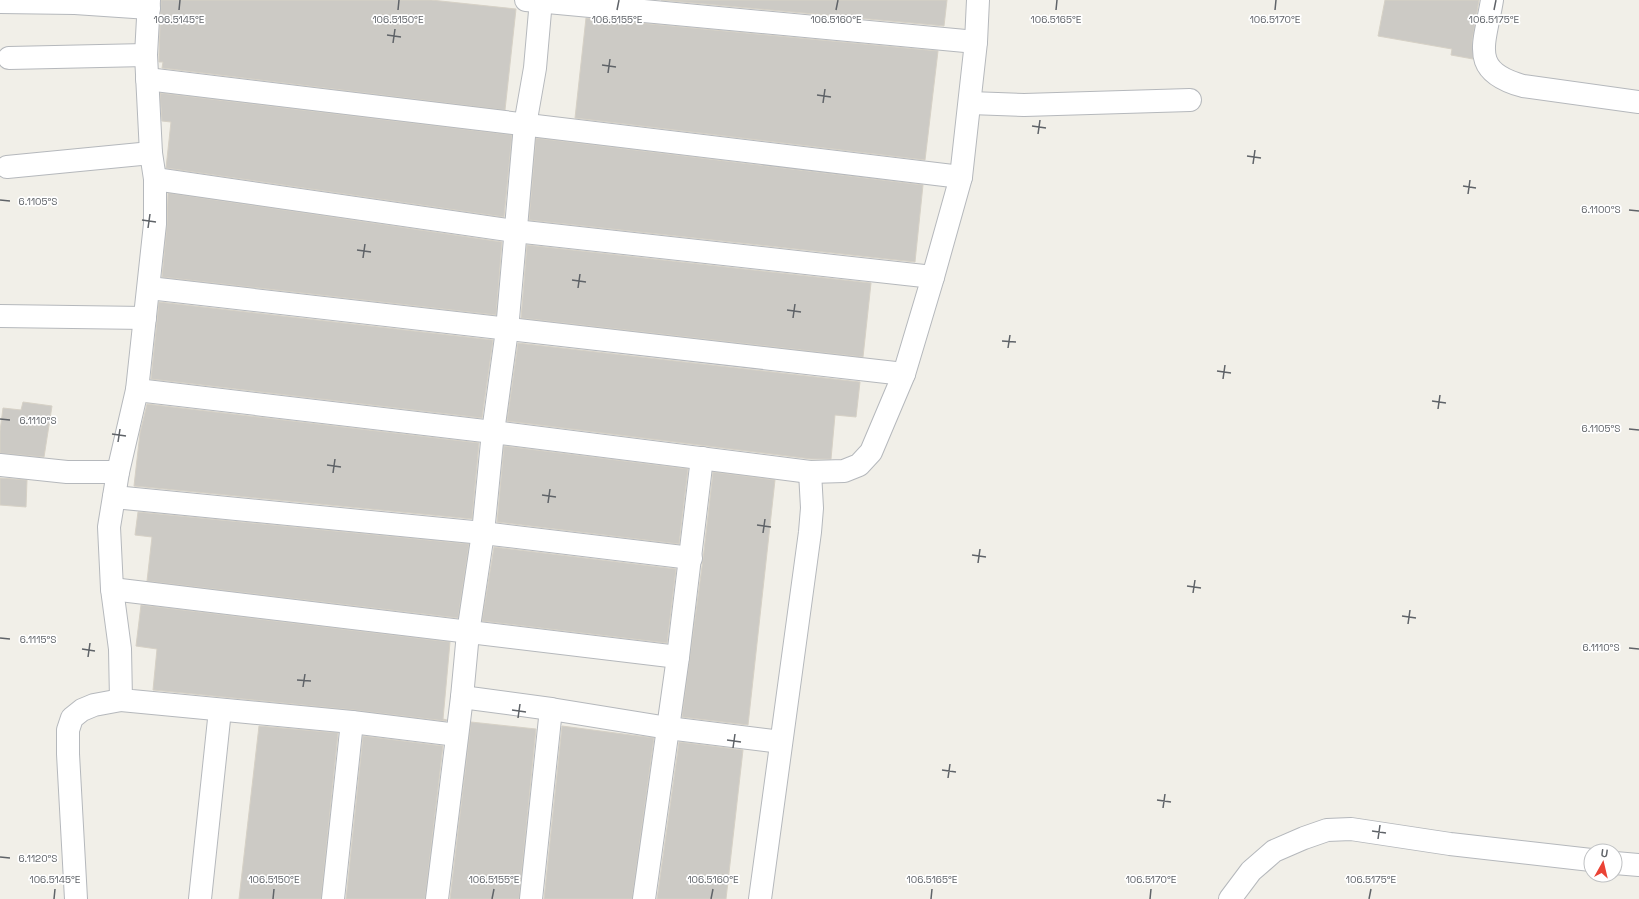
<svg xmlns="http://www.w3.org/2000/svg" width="1639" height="899" font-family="'Space Grotesk',sans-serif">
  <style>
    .building { fill: #cccac5; stroke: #d6d1c6 }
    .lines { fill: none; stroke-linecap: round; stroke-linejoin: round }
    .minor-casing { stroke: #b5b8bc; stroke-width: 24 }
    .minor { stroke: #fff; stroke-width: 22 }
    .ticks { fill: none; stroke: #5f6368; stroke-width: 1.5 }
    .ticks-label { font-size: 10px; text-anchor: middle; fill: #5f6368; stroke: #fff; stroke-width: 3.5; stroke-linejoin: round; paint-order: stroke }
  </style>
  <rect width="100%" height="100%" fill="#f1efe8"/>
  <!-- building -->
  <g class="building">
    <path d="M161 0H431L516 9 505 110 162 68 163 62H159V55Z"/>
    <path d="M661 0H947L944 26Z"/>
    <path d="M1385 0H1479L1472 41 1473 59 1451 55 1452 49 1378 36Z"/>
    <path d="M586 18 938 51 925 160 575 118Z"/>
    <path d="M160 93 512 135 504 217 166 168 171 122 162 121Z"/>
    <path d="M536 138 923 185 915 262 529 220Z"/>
    <path d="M168 193 502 242 496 315 162 277 167 225Z"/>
    <path d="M527 245 871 283 863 357 521 318Z"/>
    <path d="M159 302 493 340 482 418 151 379Z"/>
    <path d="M518 343 860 382 856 417 835 415 831 459H811L507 421Z"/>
    <path d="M23 402 52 406 44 457 0 453V431L3 408 21 410Z"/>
    <path d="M147 404 479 443 472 519 134 486 140 433Z"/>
    <path d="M504 446 688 469 679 544 497 522Z"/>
    <path d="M713 472 775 480 748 725 682 717 703 559Z"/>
    <path d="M0 478 27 480 26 507 0 505Z"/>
    <path d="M138 512 469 544 458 618 147 581 152 537 135 535Z"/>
    <path d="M494 547 676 569 667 643 482 621Z"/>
    <path d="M141 605 450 642 443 719 447 720 446 721 354 710 153 690 157 649 136 646Z"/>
    <path d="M471 722 536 729 519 899H450Z"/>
    <path d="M259 726 338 733 321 899H239Z"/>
    <path d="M562 726 654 738 632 899H544Z"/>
    <path d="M363 736 443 746 425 899H346Z"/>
    <path d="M679 742 743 750 726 899H657Z"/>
  </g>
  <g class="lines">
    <!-- minor casing -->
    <g class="minor-casing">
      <g id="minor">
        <path d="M149 0 146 55 151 153 155 179V224L137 390 118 472 109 527 112 589 120 649 121 700 352 722 457 735"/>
        <path d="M526 0 976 42"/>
        <path d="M1492 0C1485 44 1468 71 1523 86L1639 102"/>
        <path d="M0 2 75 3 149 8"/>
        <path d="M9 58 146 55"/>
        <path d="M147 79 961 177"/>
        <path d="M970 103 1024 105 1190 100"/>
        <path d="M7 167 151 153"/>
        <path d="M155 179 515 231 933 277"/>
        <path d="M149 288 904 374"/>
        <path d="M0 316 145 318"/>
        <path d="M137 390 493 432 507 330 525 125 535 68 541 0"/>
        <path d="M0 465 67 472H118"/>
        <path d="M114 497 483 533 691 558"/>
        <path d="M112 589 678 657"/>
        <path d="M462 697 551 709 668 728 781 742"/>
        <path d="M1615 863 1639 865"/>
        <path d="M76 899 68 754V730L72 718 82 710 94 705 121 700"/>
        <path d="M200 899 220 710"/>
        <path d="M333 899 352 722"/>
        <path d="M437 899 462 697 468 633 483 533 493 432 810 472 844 471 859 465 871 452 904 374 933 277 961 177 976 42 978 0"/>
        <path d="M531 899 551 709"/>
        <path d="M644 899 678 657 702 458"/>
        <path d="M760 899 810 532 812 508 810 472"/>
        <path d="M1230 899 1251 871 1274 851 1304 838 1327 830 1351 829 1450 844 1591 860"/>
      </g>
    </g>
    <!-- minor -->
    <use href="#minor" class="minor"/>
  </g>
  <!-- ticks -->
  <path class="ticks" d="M179 10 180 0M398 10 399 0M617 10 619 0M836 10 838 0M1056 10 1057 0M1275 10 1276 0M1494 10 1496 0M387 35 401 37M393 43 395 29M602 65 616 67M608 73 610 59M817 95 831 97M823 103 825 89M1032 126 1046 128M1038 134 1040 120M1247 156 1261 158M1253 164 1255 150M1463 186 1476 188M1468 194 1470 180M0 200 10 201M1629 210 1639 211M142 220 156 222M148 228 150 214M357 250 371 252M363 258 365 244M572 280 586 282M578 288 580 274M787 310 801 312M793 318 795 304M1002 341 1016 342M1008 348 1010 335M1217 371 1231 373M1223 379 1225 365M1432 401 1446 403M1438 409 1440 395M0 419 10 420M1629 429 1639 430M112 434 126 436M118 442 120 429M327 465 341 467M333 473 335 459M542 495 556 497M548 503 550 489M757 525 771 527M763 533 765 519M972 555 986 557M978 563 980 549M1187 586 1201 588M1193 593 1195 580M1402 616 1416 618M1408 624 1410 610M0 638 10 639M1629 648 1639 649M82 649 95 651M88 657 90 643M297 680 311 681M303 687 305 674M512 710 526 712M518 718 520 704M727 740 741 742M733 748 735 734M942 770 956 772M948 778 950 764M1157 800 1171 802M1163 808 1165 794M1372 831 1386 833M1378 839 1380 825M0 857 10 858M54 899 55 889M273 899 274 889M492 899 494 889M711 899 713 889M931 899 932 889M1150 899 1151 889M1369 899 1371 889"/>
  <g class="ticks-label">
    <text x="179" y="23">106.5145°E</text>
    <text x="398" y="23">106.5150°E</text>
    <text x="617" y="23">106.5155°E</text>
    <text x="836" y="23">106.5160°E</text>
    <text x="1056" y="23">106.5165°E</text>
    <text x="1275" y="23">106.5170°E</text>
    <text x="1494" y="23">106.5175°E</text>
    <text x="38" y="205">6.1105°S</text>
    <text x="1601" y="213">6.1100°S</text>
    <text x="38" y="424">6.1110°S</text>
    <text x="1601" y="432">6.1105°S</text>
    <text x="38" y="643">6.1115°S</text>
    <text x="1601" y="651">6.1110°S</text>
    <text x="38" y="862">6.1120°S</text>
    <text x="55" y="883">106.5145°E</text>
    <text x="274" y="883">106.5150°E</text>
    <text x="494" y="883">106.5155°E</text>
    <text x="713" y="883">106.5160°E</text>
    <text x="932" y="883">106.5165°E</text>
    <text x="1151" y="883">106.5170°E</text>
    <text x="1371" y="883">106.5175°E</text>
  </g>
  <!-- north arrow -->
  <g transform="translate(1603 863) rotate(8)"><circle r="19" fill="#ffffff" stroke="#bfc1c3"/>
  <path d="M0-3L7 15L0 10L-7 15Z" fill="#ea4335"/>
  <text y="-6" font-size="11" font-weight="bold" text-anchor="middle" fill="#5f6368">U</text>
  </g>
</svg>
